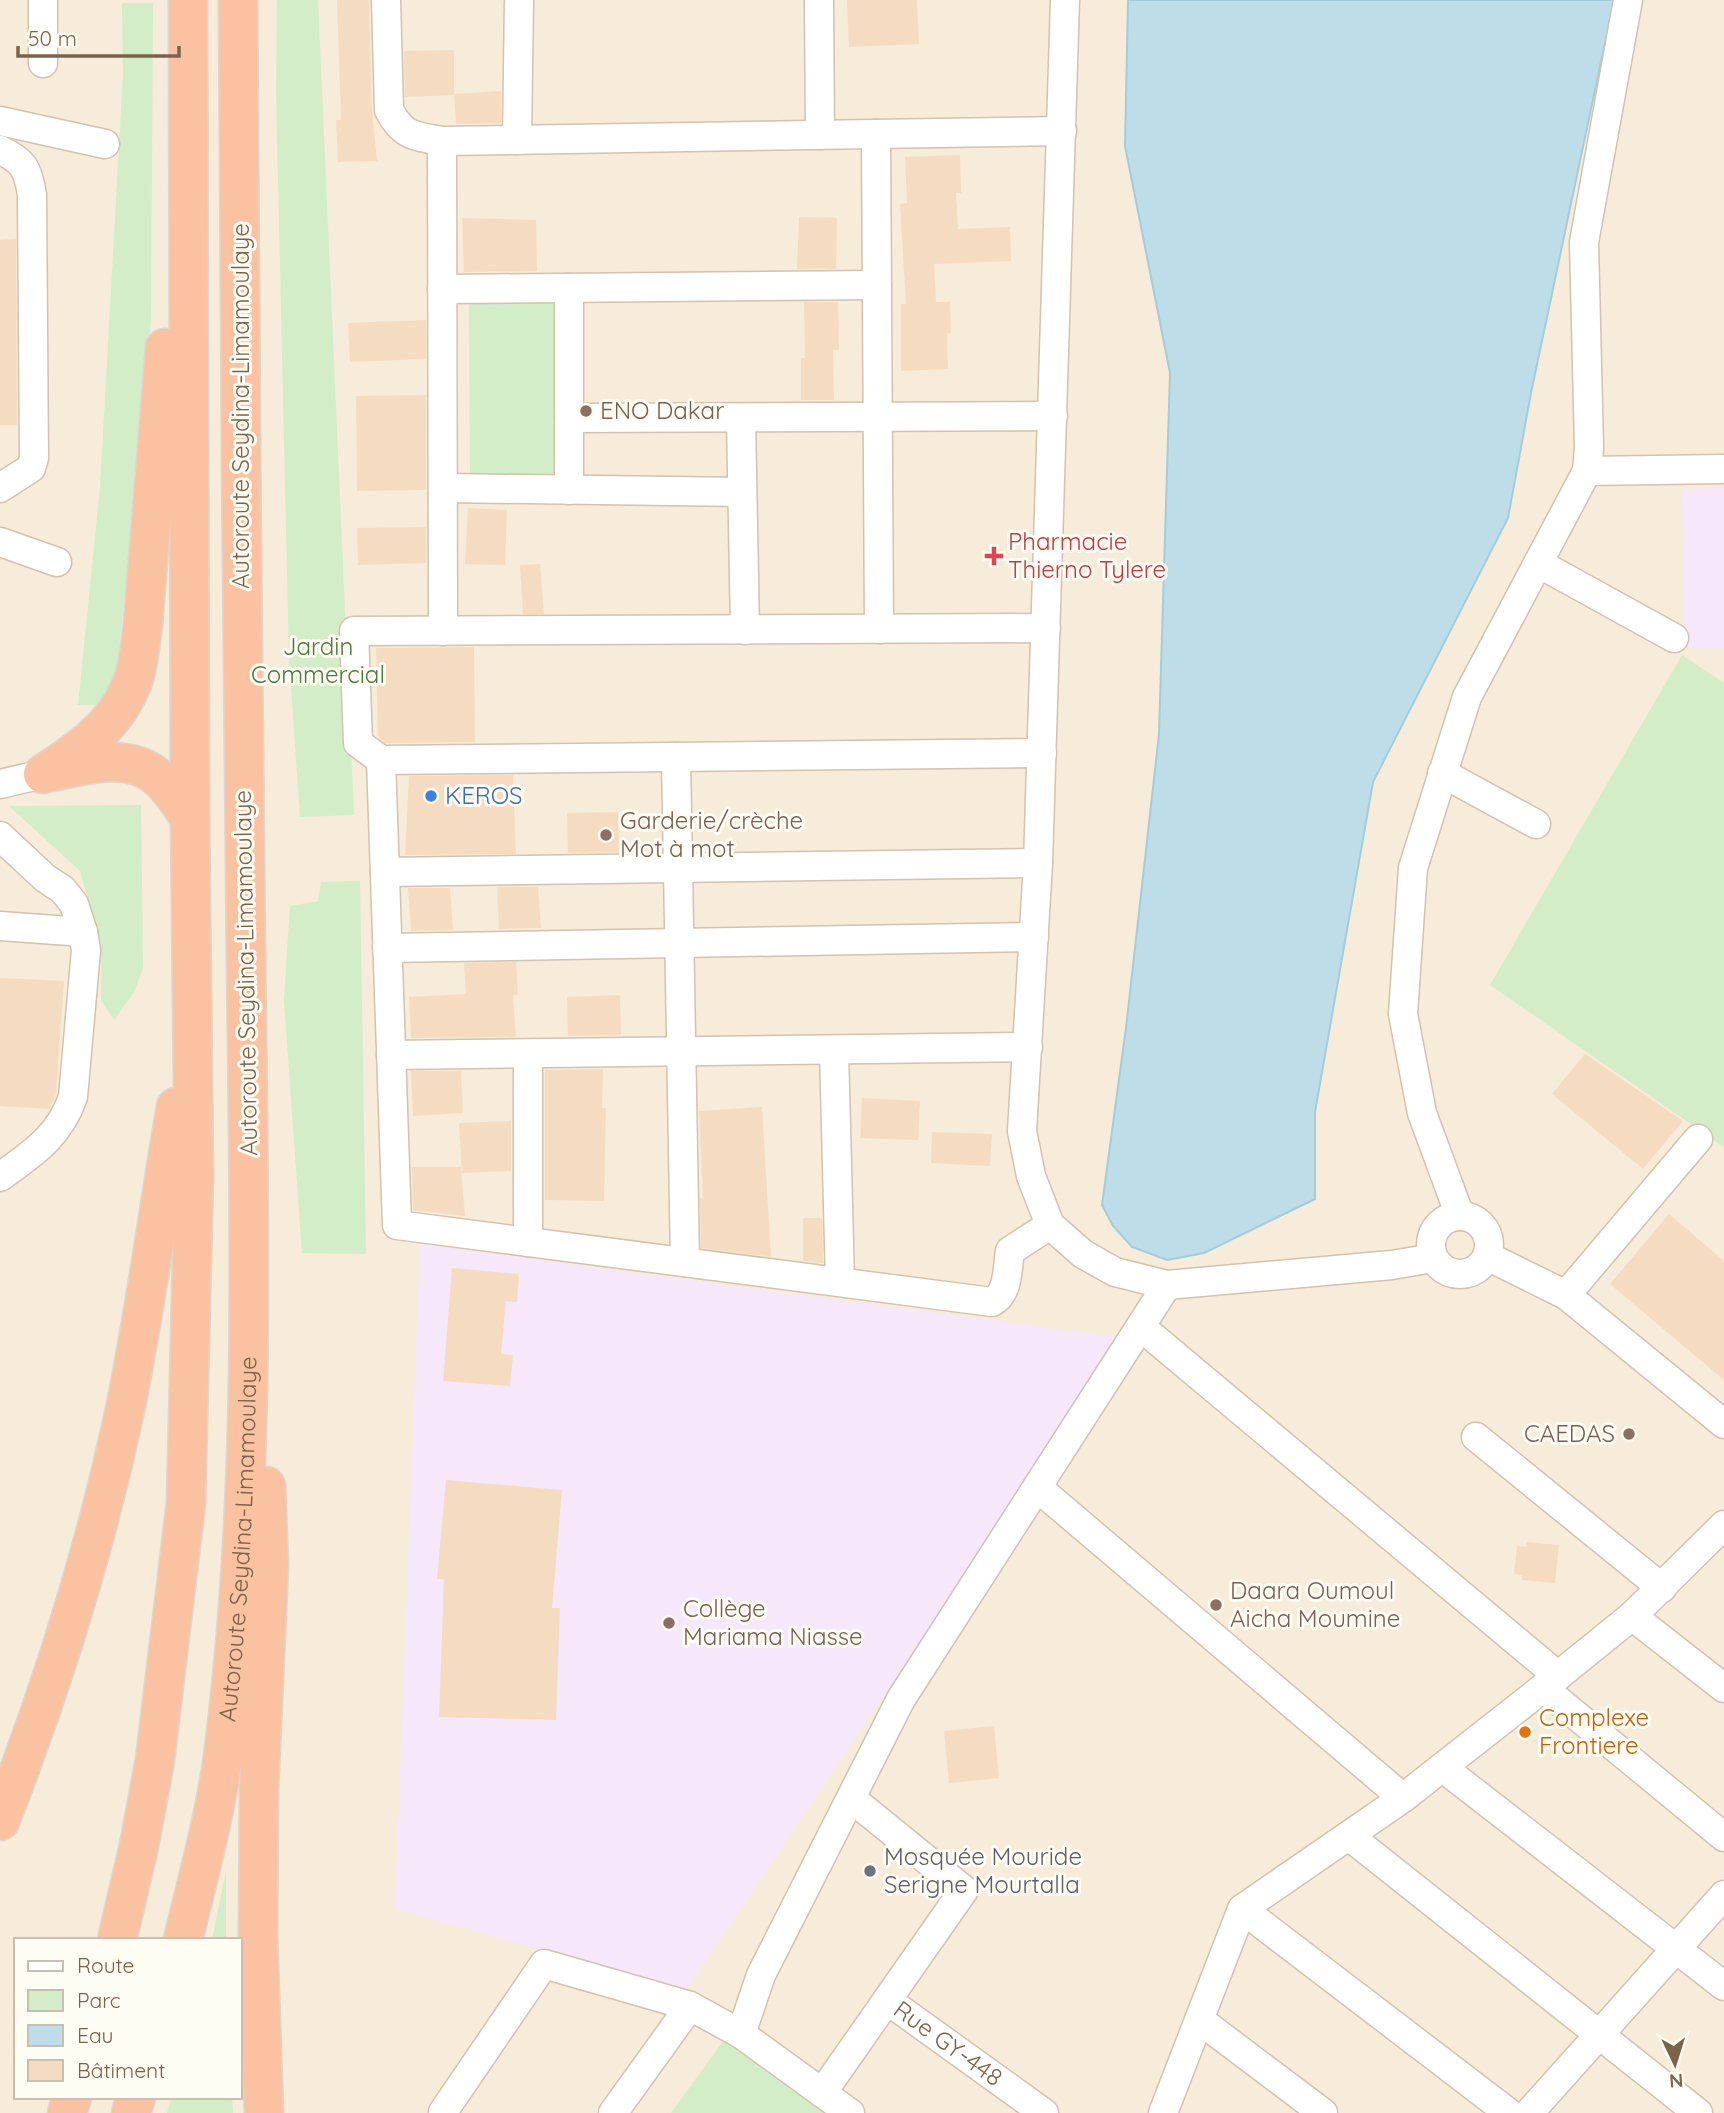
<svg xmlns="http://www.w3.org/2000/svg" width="1724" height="2113" font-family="Quicksand,sans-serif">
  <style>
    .residential { fill: #f6ecd9; fill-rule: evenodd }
    .education { fill: #f6e7fb }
    .green { fill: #d2edc7 }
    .water { fill: #bddee9; stroke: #a3ccdc; stroke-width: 2 }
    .building { fill: #f5dcc1 }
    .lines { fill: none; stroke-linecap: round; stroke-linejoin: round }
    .minor-casing { stroke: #d2c2af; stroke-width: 31 }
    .highway-casing { stroke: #ddd6d0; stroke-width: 41 }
    .minor { stroke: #fff; stroke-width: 28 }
    .highway { stroke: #fac2a0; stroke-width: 38 }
    .education-dot { fill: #8d6e63; stroke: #fffcf3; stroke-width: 2.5 }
    .health-dot { fill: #e0444e; stroke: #fffcf3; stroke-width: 2.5 }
    .shop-dot { fill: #3f7fe0; stroke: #fffcf3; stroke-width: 2.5 }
    .food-dot { fill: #e8710a; stroke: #fffcf3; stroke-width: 2.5 }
    .worship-dot { fill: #6b7280; stroke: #fffcf3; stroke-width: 2.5 }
    .labels { text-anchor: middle; stroke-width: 6; stroke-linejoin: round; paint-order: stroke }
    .street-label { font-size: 24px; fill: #7b624b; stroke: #fffcf3 }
    .education-label { font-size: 24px; fill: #785e54; stroke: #fffcf3; text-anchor: start }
    .health-label { font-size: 24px; fill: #be3a42; stroke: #fffcf3; text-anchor: start }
    .park-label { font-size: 24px; fill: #4a7b40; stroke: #fffcf3 }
    .shop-label { font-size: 24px; fill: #366cbe; stroke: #fffcf3; text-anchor: start }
    .food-label { font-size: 24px; fill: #c56008; stroke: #fffcf3; text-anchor: start }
    .worship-label { font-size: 24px; fill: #5b616d; stroke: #fffcf3; text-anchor: start }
  </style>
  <rect width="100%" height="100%" fill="#fef9eb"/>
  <!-- residential -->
  <path class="residential" d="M0 0H1724V2113H0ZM16 1940H240V2097H16Z"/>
  <!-- education -->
  <g class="education">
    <path d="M1724 488V647L1685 648 1682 489Z"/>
    <path d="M420 1244 1124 1338 686 1990 395 1909Z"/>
  </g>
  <!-- green -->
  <g class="green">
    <path d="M277 0H318L354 815 300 817 289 658 276 91Z"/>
    <path d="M122 3H153L151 318 135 500 113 705H78L100 488 123 75Z"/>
    <path d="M469 300H561L562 476H470Z"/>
    <path d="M1682 655 1724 683V1147L1490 985Z"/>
    <path d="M141 805 143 968 134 992 114 1020 101 1000V944L80 871 9 806Z"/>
    <path d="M360 881 366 1254 302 1253 284 1000 290 906 318 901 321 882Z"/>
    <path d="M226 1871V1940H212Z"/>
    <path d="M724 2040 825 2113H671Z"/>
    <path d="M172 2097H232L233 2113H167Z"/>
  </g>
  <!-- water -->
  <path class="water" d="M1128 0H1614L1531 393 1508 518 1373 782 1315 1112V1199L1204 1253 1167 1260 1132 1247 1113 1226 1102 1205 1126 1028 1159 734 1170 373 1125 146Z"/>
  <!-- building -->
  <g class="building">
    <path d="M337 0H369L372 110 377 161 338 162 336 120H341Z"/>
    <path d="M847 0H917L919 44 849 47Z"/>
    <path d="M454 50V94L501 91V123L456 124 454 95 405 97 404 51Z"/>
    <path d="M960 155 961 193H956L958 229 1010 227 1011 261 934 264 936 302H950L951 333 947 334 948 369 901 371V304H906L900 204 907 203 905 157Z"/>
    <path d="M799 217 837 218 836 269H797Z"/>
    <path d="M462 218 536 220 537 271 464 272Z"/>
    <path d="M16 239 17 425H0V240Z"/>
    <path d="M804 302H838L839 350H833L834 400H801V358H805Z"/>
    <path d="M426 320V359L350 362 348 323Z"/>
    <path d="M426 395V490L357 491 356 396Z"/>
    <path d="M468 508 507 510 505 565 465 564Z"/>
    <path d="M426 527V563L358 565 357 528Z"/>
    <path d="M540 564 544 614H523L520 565Z"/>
    <path d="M474 647 475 742 385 743 378 737 376 648Z"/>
    <path d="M513 775 516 854 405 855 409 776Z"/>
    <path d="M618 812 619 852 568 853 567 813Z"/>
    <path d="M497 887H538L541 928 499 929Z"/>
    <path d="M408 888H450L453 930 411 931Z"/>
    <path d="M516 962 518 994 513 995 516 1037 411 1038 409 997 466 994 464 963Z"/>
    <path d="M0 978 64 981 56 1094 49 1109 0 1106Z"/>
    <path d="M620 995 621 1035 568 1036 567 997Z"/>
    <path d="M1585 1054 1683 1121 1643 1169 1552 1094Z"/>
    <path d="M603 1069 602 1108H606L604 1201 545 1200V1070Z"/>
    <path d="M411 1071H461L463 1113 413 1116Z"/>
    <path d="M862 1098 920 1101 918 1140 860 1138Z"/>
    <path d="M762 1107 771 1257 701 1248 700 1198H703L699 1111Z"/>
    <path d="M511 1121V1171L462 1173 459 1123Z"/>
    <path d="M932 1132 992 1134 990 1166 931 1163Z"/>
    <path d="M412 1167H461L465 1216 413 1210Z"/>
    <path d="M1669 1214 1724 1261V1380L1610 1284Z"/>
    <path d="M803 1218H822L823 1263 803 1261Z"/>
    <path d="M452 1268 519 1274 517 1302 506 1301 501 1354 513 1355 510 1386 443 1381Z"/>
    <path d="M446 1480 562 1490 552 1608H560L556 1720 439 1717 444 1579H437Z"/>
    <path d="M1527 1542 1559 1545 1555 1583 1522 1580V1575L1514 1574 1517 1546 1526 1547Z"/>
    <path d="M994 1726 999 1778 949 1783 944 1731Z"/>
  </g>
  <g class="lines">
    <!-- minor casing -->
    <g class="minor-casing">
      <g id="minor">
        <path d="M43 0V63"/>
        <path d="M386 0 389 110C403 137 415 136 442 141L1062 131"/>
        <path d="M819 0 820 135"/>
        <path d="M1065 0 1038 863 1022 1131 1031 1176 1050 1225 1083 1254 1115 1272 1167 1285 1392 1265 1433 1258"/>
        <path d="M0 121 105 144"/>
        <path d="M876 134 879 629"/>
        <path d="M517 140 519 0"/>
        <path d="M442 141 443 631"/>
        <path d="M0 150C24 161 28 169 32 195L34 458 31 468 0 488"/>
        <path d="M442 289 877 285"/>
        <path d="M569 418 1053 416"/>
        <path d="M741 418 745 630"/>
        <path d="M1587 471 1724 469"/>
        <path d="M443 488 742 492"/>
        <path d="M569 490V288"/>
        <path d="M0 542 57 562"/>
        <path d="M1538 563 1674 638"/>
        <path d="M1042 753 381 760 358 743 354 631 1046 628"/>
        <path d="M676 757 685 1262"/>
        <path d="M381 760 397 1225 992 1302C1009 1293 1007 1269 1010 1251L1050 1225"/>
        <path d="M1442 773 1536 824"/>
        <path d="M0 784 43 774"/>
        <path d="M0 836 45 878 63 890 74 904 83 932 86 950 73 1097C59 1137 33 1153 0 1177"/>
        <path d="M385 872 1038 863"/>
        <path d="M0 926 83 932"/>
        <path d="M387 948 1034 937"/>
        <path d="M834 1050 840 1282"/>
        <path d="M528 1054V1242"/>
        <path d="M391 1055 1028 1047"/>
        <path d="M1460 1216 1422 1113 1403 1014 1413 868 1467 697 1587 471 1589 448 1584 242 1628 0"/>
        <circle cx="1460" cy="1245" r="29"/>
        <path d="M1487 1256 1566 1295 1724 1424"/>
        <path d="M1566 1295 1698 1139"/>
        <path d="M1141 1327 1558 1676"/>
        <path d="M1476 1437 1662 1588"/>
        <path d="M1038 1488 1403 1798"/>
        <path d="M1632 1616 1724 1688"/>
        <path d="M1543 1688 1724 1837"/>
        <path d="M1443 1768 1724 1986"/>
        <path d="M1349 1836 1698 2113"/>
        <path d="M1242 1909 1509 2113"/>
        <path id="s1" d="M887 2000 1044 2113"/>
        <path d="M1201 2021 1323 2113"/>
        <path d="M741 2034 761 1975 901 1699 1167 1285"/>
        <path d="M822 2093 964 1890 852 1799"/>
        <path d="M443 2112 544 1964 690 2006 741 2034 850 2113"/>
        <path d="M613 2113 690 2006"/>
        <path d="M1163 2113 1242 1909 1403 1798 1543 1688 1632 1616 1724 1525"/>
        <path d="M1529 2113 1724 1895"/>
      </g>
    </g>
    <!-- highway casing -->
    <g class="highway-casing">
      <g id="highway">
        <path d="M52 772C84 765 128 752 156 776 170 787 180 804 190 818"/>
        <path d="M43 774C77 752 114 727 130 688 139 668 140 645 143 624L165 348"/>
        <path d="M0 1821C53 1686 96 1547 126 1405 146 1306 159 1206 176 1107"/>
        <path d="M117 1940 139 1846 155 1760 186 1503 194 1175 190 818 188 0"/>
        <path id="s2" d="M183 1940C198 1877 216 1813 224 1749 257 1488 249 1220 246 958 242 639 240 319 238 0"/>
        <path d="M67 2113 72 2097"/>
        <path d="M131 2113 136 2097"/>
        <path d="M264 2113 258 1935 259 1790 269 1565 266 1486"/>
      </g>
    </g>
    <!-- minor -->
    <use href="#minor" class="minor"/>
    <!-- highway -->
    <use href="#highway" class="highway"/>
  </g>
  <!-- markers -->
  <g class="education-dot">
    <circle cx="586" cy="411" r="7"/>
    <circle cx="606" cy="835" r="7"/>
    <circle cx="1629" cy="1434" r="7"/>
    <circle cx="1216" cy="1605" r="7"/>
    <circle cx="669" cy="1623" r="7"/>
  </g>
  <path class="health-dot" d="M990.5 545.5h7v7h7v7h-7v7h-7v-7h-7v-7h7z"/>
  <circle class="shop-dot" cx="431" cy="796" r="7"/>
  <circle class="food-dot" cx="1525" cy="1732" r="7"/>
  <circle class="worship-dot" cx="870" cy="1871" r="7"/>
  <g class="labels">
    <!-- street labels -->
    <g class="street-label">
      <text transform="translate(241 406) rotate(-90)" y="8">Autoroute Seydina-Limamoulaye</text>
      <text transform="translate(246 973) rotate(-91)" y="8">Autoroute Seydina-Limamoulaye</text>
      <text dy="8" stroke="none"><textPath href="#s2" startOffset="406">Autoroute Seydina-Limamoulaye</textPath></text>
      <text dy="8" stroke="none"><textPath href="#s1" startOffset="75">Rue GY-448</textPath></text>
    </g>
    <!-- education labels -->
    <g class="education-label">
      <text x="600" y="419">ENO Dakar</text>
      <text x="620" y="829">Garderie/crèche<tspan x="620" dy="28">Mot à mot</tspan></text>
      <text x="1615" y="1442" text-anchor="end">CAEDAS</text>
      <text x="1230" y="1599">Daara Oumoul<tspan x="1230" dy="28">Aicha Moumine</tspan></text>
      <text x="683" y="1617">Collège<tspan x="683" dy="28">Mariama Niasse</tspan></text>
    </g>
    <!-- health labels -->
    <g class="health-label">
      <text x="1008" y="550">Pharmacie<tspan x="1008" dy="28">Thierno Tylere</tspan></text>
    </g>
    <!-- park labels -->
    <g class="park-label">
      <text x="318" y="655">Jardin<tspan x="318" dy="28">Commercial</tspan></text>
    </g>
    <!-- shop labels -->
    <g class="shop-label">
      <text x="445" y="804">KEROS</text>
    </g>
    <!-- food labels -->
    <g class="food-label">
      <text x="1539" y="1726">Complexe<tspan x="1539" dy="28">Frontiere</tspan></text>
    </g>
    <!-- worship labels -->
    <g class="worship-label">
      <text x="884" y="1865">Mosquée Mouride<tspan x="884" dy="28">Serigne Mourtalla</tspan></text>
    </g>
  </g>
  <!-- legend -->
  <rect x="14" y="1938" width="228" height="161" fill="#fffcf3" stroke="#cabeb0" stroke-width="2"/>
  <rect x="28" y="1961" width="35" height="10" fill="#ffffff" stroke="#cabeb0" stroke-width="2"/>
  <text x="77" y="1973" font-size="21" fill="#7b624b">Route</text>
  <rect x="28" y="1990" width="35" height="21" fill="#d2edc7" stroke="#cabeb0" stroke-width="2"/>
  <text x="77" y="2008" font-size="21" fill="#7b624b">Parc</text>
  <rect x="28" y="2025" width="35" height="21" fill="#bddee9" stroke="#cabeb0" stroke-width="2"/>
  <text x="77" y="2043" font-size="21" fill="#7b624b">Eau</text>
  <rect x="28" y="2060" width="35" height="21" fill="#f5dcc1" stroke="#cabeb0" stroke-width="2"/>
  <text x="77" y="2078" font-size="21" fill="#7b624b">Bâtiment</text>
  <!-- north arrow -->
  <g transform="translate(1675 2064) rotate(176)" stroke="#fffcf3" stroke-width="5" paint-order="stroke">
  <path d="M0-5L12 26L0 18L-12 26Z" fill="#7b624b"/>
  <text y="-10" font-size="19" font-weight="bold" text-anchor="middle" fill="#7b624b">N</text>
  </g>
  <!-- scale -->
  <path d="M18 46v10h161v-10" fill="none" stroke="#7b624b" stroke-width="3.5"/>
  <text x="28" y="46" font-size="21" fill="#7b624b" stroke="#fffcf3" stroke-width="5" paint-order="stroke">50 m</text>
</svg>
